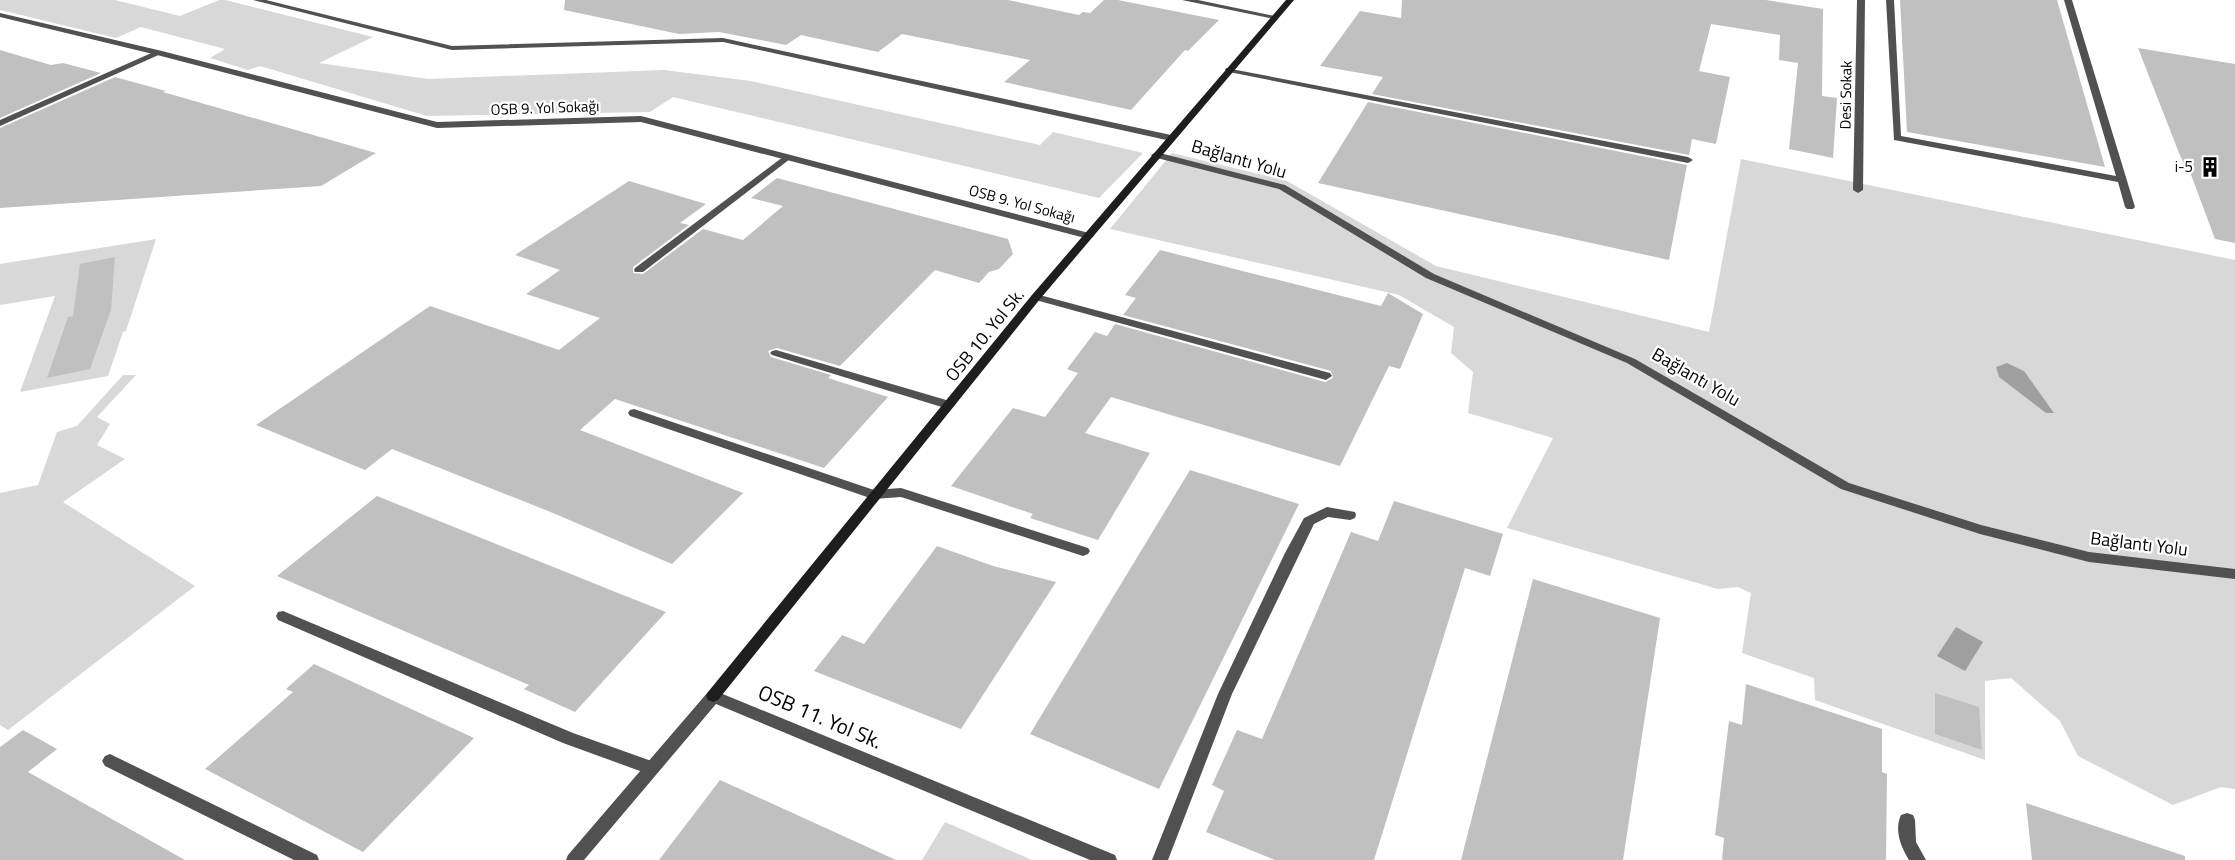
<svg xmlns="http://www.w3.org/2000/svg" width="2235" height="860" font-family="'Titillium Web',sans-serif">
  <style>
    .green { fill: #d8d8d8 }
    .water { fill: #9f9f9f }
    .building { fill: #c0c0c0 }
    .lines { fill: none; stroke-linecap: round; stroke-linejoin: round }
    .lane { fill: #515151; fill-rule: evenodd }
    .street { fill: #515151; fill-rule: evenodd }
    .secondary { fill: #1e1e1e; fill-rule: evenodd }
    .labels { text-anchor: middle; stroke-width: 4.5; stroke-linejoin: round; paint-order: stroke }
    .far-street-label { font-size: 15px; fill: #000; stroke: #fff }
    .far-poi-label { font-size: 15px; fill: #000; stroke: #fff; text-anchor: end }
    .street-label { font-size: 18px; fill: #000; stroke: #fff }
    .near-street-label { font-size: 21px; fill: #000; stroke: #fff }
  </style>
  <rect width="100%" height="100%" fill="#fff"/>
  <!-- green -->
  <g class="green">
    <path d="M0 0H115L180 16 219 0H225L373 37 319 63 428 79 664 70 751 81 1040 145 1053 132 1143 153 1099 198 673 97 650 112 427 116 260 66 248 70 210 58 225 49 141 27 116 38 0 10Z"/>
    <path d="M1172 153 1287 181 1436 266 1709 332 1741 159 2235 260V789L2221 787 2173 805 2078 756 2060 721 2011 678 1985 681V760L1815 700 1814 678 1742 653 1751 593 1738 587 1718 589 1507 528 1553 438 1468 413 1473 372 1451 353 1454 327 1399 295 1110 229Z"/>
    <path d="M156 239 126 331 123 332 108 376 20 392 55 296 0 305V264Z"/>
    <path d="M123 375H136L97 417 110 424 97 445 125 459 63 502 195 586 8 730 0 725V493L38 485 57 432 77 426Z"/>
    <path d="M945 822 1032 860H922Z"/>
  </g>
  <!-- water -->
  <g class="water">
    <path d="M2007 363 2024 371 2054 413H2046L1999 377 1996 367Z"/>
    <path d="M1956 627 1983 642 1965 671 1937 656Z"/>
  </g>
  <!-- building -->
  <g class="building">
    <path d="M565 0H1008L1079 15 1083 12 1090 13 1104 0H1118L1219 20 1188 51 1185 50 1131 110 1004 82 1030 60 902 34 878 52 801 35 786 45 719 32 679 34 564 10Z"/>
    <path d="M1402 0H1766L1823 9 1822 96 1837 98 1833 158 1789 149 1798 63 1779 60 1780 35 1711 24 1699 71 1730 77 1716 144 1692 139 1689 155 1372 94 1383 77 1320 66 1360 11 1401 18Z"/>
    <path d="M1900 0H2057L2105 167 1907 132Z"/>
    <path d="M2138 48 2235 64V243L2215 239 2190 172 2187 171 2179 153Z"/>
    <path d="M0 50 51 65 63 63 101 73 0 118Z"/>
    <path d="M115 77 166 91 163 92 376 153 321 186 0 208V128Z"/>
    <path d="M1368 102 1687 165 1669 260 1318 183Z"/>
    <path d="M777 178 1008 239 1013 254 999 269 989 272 979 283 935 270 840 366 777 348 768 351 771 357 831 375 828 378 888 397 824 468 615 399 580 430 743 493 672 564 553 513 392 449 365 470 256 425 430 306 559 350 600 318 526 294 560 270 515 255 629 181 706 204 680 223 689 225 633 267V273L643 274 703 229 743 240 783 206 751 198Z"/>
    <path d="M1160 250 1381 306 1388 293 1423 314 1400 369 1389 366 1340 466 1111 397 1085 433 1150 453 1098 540 1030 518 1033 514 951 486 1013 408 1045 417 1078 373 1067 369 1095 332 1107 336 1115 324 1325 382 1333 378 1331 371 1123 315 1136 298 1125 295Z"/>
    <path d="M115 257 111 310 90 369 47 378 68 317 73 316 80 264Z"/>
    <path d="M1190 470 1299 504 1159 789 1030 734Z"/>
    <path d="M377 496 618 593 666 612 575 712 524 689 529 685 277 576Z"/>
    <path d="M1394 501 1503 534 1490 576 1465 568 1374 860H1275L1206 832 1224 791 1212 785 1237 730 1262 739 1351 532 1378 541Z"/>
    <path d="M937 546 993 566 1056 582 961 729 814 671 842 635 864 644Z"/>
    <path d="M1533 579 1660 618 1623 860H1461Z"/>
    <path d="M314 664 474 738 363 852 205 769 293 692 286 689Z"/>
    <path d="M1746 684 1882 729V772L1887 774 1886 860H1722L1724 838 1715 835 1729 721 1742 725Z"/>
    <path d="M1935 693 1979 707 1982 750 1935 734Z"/>
    <path d="M23 730 57 749 28 772 185 860H0V747Z"/>
    <path d="M720 780 896 860H659Z"/>
    <path d="M2026 803 2185 856V860H2032Z"/>
  </g>
  <g class="lines">
    <!-- lane -->
    <g class="lane">
      <path d="M1182 0H1198L1279 17 1275 19Z"/>
      <path d="M1857 0H1865L1863 190 1858 193 1853 190Z"/>
      <path d="M1886 0H1894L1901 136 2116 176 2064 0H2072L2135 207 2133 209H2127L2125 207 2118 182 1894 140Z"/>
      <path d="M156 51 163 53 0 126V120Z"/>
      <path d="M1226 68 1688 157 1693 160 1688 163 1229 72 1225 70Z"/>
      <path d="M787 154 792 157 790 159 643 272H635L634 270 635 268Z"/>
      <path d="M1036 294 1330 373 1332 376 1326 380 1032 299 1031 297 1032 295Z"/>
      <path d="M776 350 953 402 955 405 949 409 945 408 772 355 770 353 772 351Z"/>
      <path d="M634 409 874 490 901 488 1088 548 1090 551 1088 554 1083 556 901 497 874 499 870 498 630 416 628 413 630 410Z"/>
      <path d="M1327 507 1355 512 1356 515 1355 518 1350 520 1328 517 1314 524 1232 694 1168 860H1152L1218 694 1285 553 1304 518Z"/>
      <path d="M283 611 573 733 657 763 659 768 657 773 651 775 563 743 278 620 276 616 278 612Z"/>
      <path d="M110 754 317 855 319 860H294L105 766 102 761 105 756Z"/>
      <path d="M1907 813 1913 815 1915 820 1916 842 1926 860H1909C1901 847 1894 830 1901 815Z"/>
    </g>
    <!-- street -->
    <g class="street">
      <path d="M253 0H266L452 46 723 38 1171 135 1175 138 1171 141 723 42 452 50Z"/>
      <path d="M0 13 162 51 437 122 641 116 1093 234 1094 236 1089 239 1085 238 641 122 437 128 157 55 0 17Z"/>
      <path d="M1156 152 1285 185 1434 274 1635 359 1849 483 1981 525 2089 552 2235 569V579L2089 562 1980 534 1841 489 1627 363 1426 278 1279 189 1153 157 1151 155Z"/>
      <path d="M713 690 1115 855 1117 860H1090L716 704 584 860H566L568 855 708 692Z"/>
    </g>
    <!-- secondary -->
    <path class="secondary" d="M1286 0H1294L1040 299 718 700 713 702 708 700 706 696 708 692 1032 295Z"/>
  </g>
  <!-- icons -->
  <defs>
    <g id="building-bare" transform="scale(1.62)"><path d="M-4-6H4V6H1V3H-1V6H-4ZM-2.5-4.3h1.7v1.8h-1.7ZM.8-4.3h1.7v1.8H.8ZM-2.5-1h1.7V.8h-1.7ZM.8-1h1.7V.8H.8Z" fill="#000" stroke="#fff" stroke-width="2.5" paint-order="stroke"/></g>
  </defs>
  <g fill-rule="evenodd">
    <use href="#building-bare" x="2210" y="167"/>
  </g>
  <g class="labels">
    <!-- far-street labels -->
    <g class="far-street-label">
      <text transform="translate(1846 95) rotate(-89)" y="5">Desi Sokak</text>
      <text transform="translate(545 108) rotate(-2)" y="5">OSB 9. Yol Sokağı</text>
      <text transform="translate(1022 204) rotate(15)" y="5">OSB 9. Yol Sokağı</text>
    </g>
    <!-- far-poi labels -->
    <g class="far-poi-label">
      <text x="2193" y="172">i-5</text>
    </g>
    <!-- street labels -->
    <g class="street-label">
      <text transform="translate(1239 159) rotate(16)" y="6">Bağlantı Yolu</text>
      <text transform="translate(985 335) rotate(-51)" y="6">OSB 10. Yol Sk.</text>
      <text transform="translate(1696 377) rotate(30)" y="6">Bağlantı Yolu</text>
      <text transform="translate(2139 544) rotate(7)" y="6">Bağlantı Yolu</text>
    </g>
    <!-- near-street labels -->
    <g class="near-street-label">
      <text transform="translate(820 717) rotate(23)" y="7">OSB 11. Yol Sk.</text>
    </g>
  </g>
</svg>
